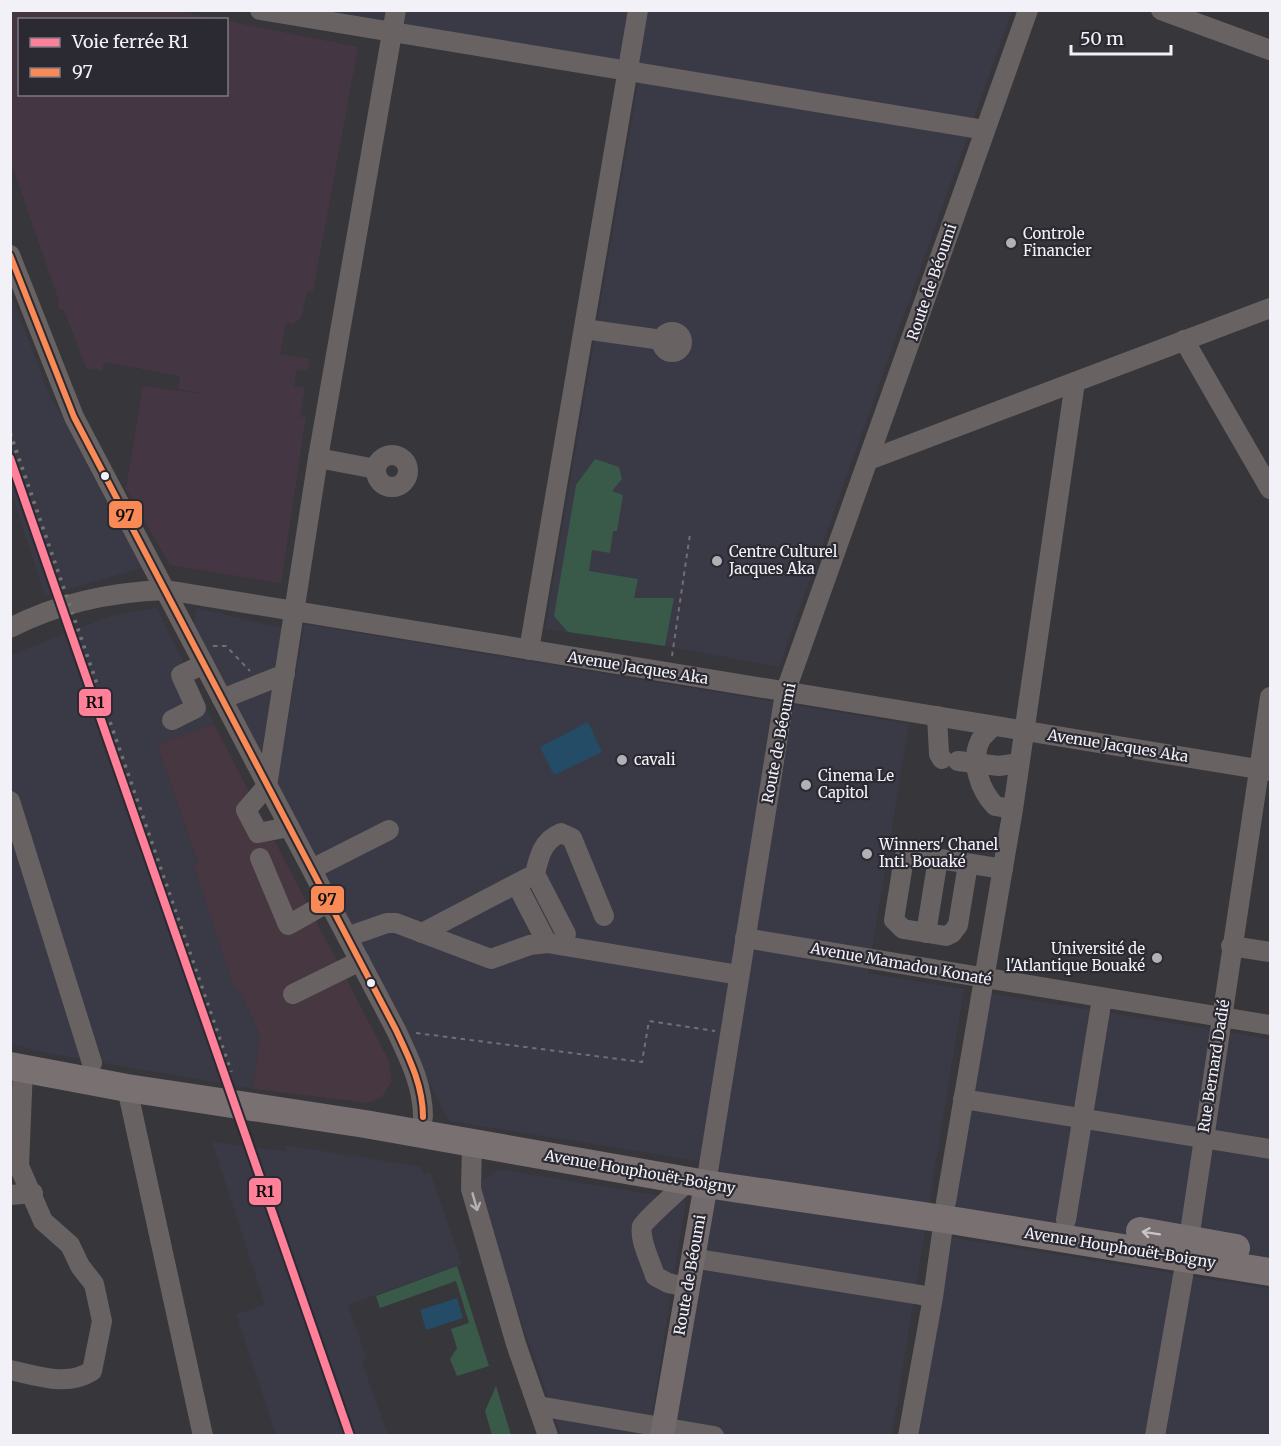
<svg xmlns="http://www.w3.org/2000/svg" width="1281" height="1446" font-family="Merriweather,serif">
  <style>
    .built { fill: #3a3946 }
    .industrial { fill: #463740 }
    .education { fill: #443743 }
    .green { fill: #395a48 }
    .water { fill: #244c66 }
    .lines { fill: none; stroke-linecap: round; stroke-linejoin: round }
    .path { stroke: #726f70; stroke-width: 2; stroke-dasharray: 4.5 4.5; stroke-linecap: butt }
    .minor { stroke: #696262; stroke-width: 20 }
    .major { stroke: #726a6b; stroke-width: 24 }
    .highway { stroke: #797071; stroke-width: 28 }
    .rail { stroke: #737272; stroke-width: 4; stroke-dasharray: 3 6; stroke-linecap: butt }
    .bus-1-casing { stroke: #2b2a32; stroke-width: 10 }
    .bus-1 { stroke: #f98a56; stroke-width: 6 }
    .rail-1-casing { stroke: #2b2a32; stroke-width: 12 }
    .rail-1 { stroke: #ff8098; stroke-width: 8 }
    .oneway { stroke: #b4b1b4 }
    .oneway2 { stroke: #c8c4c8 }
    .poi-dot { fill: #b0b0b5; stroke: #2b2a32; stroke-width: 2 }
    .bus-dot { fill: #f2f1f7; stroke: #2b2a32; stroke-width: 2 }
    .labels { text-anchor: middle; stroke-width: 4.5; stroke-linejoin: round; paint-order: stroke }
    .poi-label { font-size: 15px; fill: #f2f1f7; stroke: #2b2a32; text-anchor: start }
    .street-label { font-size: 15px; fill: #f2f1f7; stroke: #2b2a32 }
    .line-badge { stroke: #2b2a32; stroke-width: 2 }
    .pale-badge-label { font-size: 16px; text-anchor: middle; font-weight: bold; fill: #111 }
  </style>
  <rect width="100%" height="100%" fill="#36363b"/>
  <!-- built -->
  <g class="built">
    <path d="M329 11H1012L779 667 665 646 545 629 641 65Z"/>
    <path d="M10 291 47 389 142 568 45 596 11 492Z"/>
    <path d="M157 608 214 724 157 746 198 863 194 865 241 993 260 1036 253 1089 47 1053 11 1044 10 655 110 616Z"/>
    <path d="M197 608 282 628 264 749 255 750 193 626Z"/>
    <path d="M304 624 909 724 868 973 964 989 892 1435H673L717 1164 449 1121 277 785Z"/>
    <path d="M989 993 1270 1039V1264L954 1213Z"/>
    <path d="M212 1142 285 1151 286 1145 421 1167 424 1174 430 1172 462 1264 348 1305 367 1359 362 1362 388 1435H276L236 1314 265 1305Z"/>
    <path d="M499 1169 686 1200 649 1435H561L474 1186Z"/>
    <path d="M949 1237 1270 1289V1435L917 1436Z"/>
  </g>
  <!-- industrial -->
  <path class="industrial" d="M214 724 389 1061 392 1081 382 1097 367 1103 253 1089 260 1036 241 993 234 987 194 865 198 863 157 745Z"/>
  <!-- education -->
  <path class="education" d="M176 11 221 19 20 20V94H226L227 21 358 47 313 292 307 291 302 317 293 324 286 323 280 354 310 359 307 371 297 370 294 386 305 388 300 417 306 416 281 583 170 565 126 489 143 386 210 395 178 389 180 376 104 362 102 371 86 368 64 310 58 308 59 301 11 162V11Z"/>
  <!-- green -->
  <g class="green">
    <path d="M595 459 619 467 622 479 612 491 623 495 617 531H613L610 553 592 550 589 571 638 579 634 598H674L665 646 568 632 554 616 576 485Z"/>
    <path d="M457 1266 489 1366 457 1376 450 1359 457 1348 451 1329 469 1323 456 1281 380 1308 376 1296Z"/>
    <path d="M496 1386 511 1435H492L485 1411Z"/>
  </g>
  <!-- water -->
  <g class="water">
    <path d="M588 722 602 752 554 775 540 747Z"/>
    <path d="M457 1298 463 1318 426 1330 420 1310Z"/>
  </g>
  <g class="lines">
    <!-- path -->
    <g class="path">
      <path d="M213 646H226L250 671"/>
      <path d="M672 656 690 534"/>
      <path d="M416 1033 642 1062 649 1021 715 1031"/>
    </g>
    <!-- minor -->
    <g class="minor">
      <path d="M260 10 985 130"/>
      <path d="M1161 10 1270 50"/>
      <path d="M10 255 74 417 396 1030C409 1058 423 1085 423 1117"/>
      <path d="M584 329 662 340"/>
      <circle cx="672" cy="342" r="10"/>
      <path d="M1184 340 1270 489"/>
      <circle cx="392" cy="471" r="16"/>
      <path d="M318 458 376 469"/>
      <path d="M869 460 1270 308"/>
      <path d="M10 628C60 602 111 592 166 590L1270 771"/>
      <path d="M529 650 638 10"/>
      <path d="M222 699 285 674"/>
      <path d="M937 716 939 754 942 759"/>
      <path d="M172 720 196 708 181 675 204 664"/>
      <path d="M993 726C989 731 982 736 980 741 970 762 980 790 995 806L1013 809"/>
      <path d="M958 761 999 766 1019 763"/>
      <path d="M10 801 92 1063"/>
      <path d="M289 827 258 833 246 810 267 786 318 458 396 10"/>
      <path d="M260 858 288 925 329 902"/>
      <path d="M968 864 958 925 952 933 946 936 903 929 894 920 904 858 909 854C940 859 971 864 1003 869"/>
      <path d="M312 869 389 830"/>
      <path d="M535 874 566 934"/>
      <path d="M517 885 547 943"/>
      <path d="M422 933 535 874C539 856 543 840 561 833L572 838 604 916"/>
      <path d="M926 933 938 859"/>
      <path d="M347 937 387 923H396L491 959 530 945 547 943 739 975"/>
      <path d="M745 938 1270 1025"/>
      <path d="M1231 946 1270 952"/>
      <path d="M293 994 360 961"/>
      <path d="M127 1088 203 1436"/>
      <path d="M963 1099 1270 1149"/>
      <path d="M472 1144 471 1189 516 1344 548 1436"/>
      <path d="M706 1184 785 693 1028 10"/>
      <path d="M10 1195 33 1193"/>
      <path d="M946 1202 1013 809 1075 382"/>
      <path d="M1066 1220 1102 998"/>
      <path d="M692 1258 933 1297"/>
      <path d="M687 1287 668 1283 655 1276C651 1262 639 1240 642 1226 643 1222 682 1187 689 1181"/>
      <path d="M10 1370C38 1376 67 1387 92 1371L102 1321 94 1284 80 1266 70 1245 43 1221 19 1166 23 1068"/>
      <path d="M538 1406 714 1436"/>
      <path d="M908 1436 933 1297 944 1219"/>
      <path d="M1155 1436 1186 1259 1270 697"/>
    </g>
    <!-- major -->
    <path class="major" d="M662 1436 706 1184"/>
    <!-- highway -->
    <g class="highway">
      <path d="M10 1066 127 1088 365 1124 706 1184 944 1219 1270 1272"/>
      <path d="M1140 1231 1236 1248"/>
    </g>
    <!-- rail -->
    <path class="rail" d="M10 433 231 1072"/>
    <!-- bus-1 casing -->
    <g class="bus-1-casing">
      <path id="bus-1" d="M10 255 74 417 396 1030C409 1058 423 1085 423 1117"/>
    </g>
    <!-- bus-1 -->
    <use href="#bus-1" class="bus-1"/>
    <!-- rail-1 casing -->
    <g class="rail-1-casing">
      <path id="rail-1" d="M10 458 350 1436"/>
    </g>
    <!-- rail-1 -->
    <use href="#rail-1" class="rail-1"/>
  </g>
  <!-- one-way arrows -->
  <defs><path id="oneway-shaft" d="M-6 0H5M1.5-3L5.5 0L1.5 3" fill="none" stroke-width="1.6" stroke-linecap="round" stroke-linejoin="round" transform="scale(1.5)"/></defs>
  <use class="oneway" href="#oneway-shaft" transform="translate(475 1202) rotate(74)"/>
  <use class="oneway2" href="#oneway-shaft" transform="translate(1151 1233) rotate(-171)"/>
  <!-- markers -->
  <g class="poi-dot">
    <circle cx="1011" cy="243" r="6"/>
    <circle cx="717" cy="561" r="6"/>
    <circle cx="622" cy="760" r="6"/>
    <circle cx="806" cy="785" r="6"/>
    <circle cx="867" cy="854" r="6"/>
    <circle cx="1157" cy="958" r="6"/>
  </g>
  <g class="bus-dot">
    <circle cx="105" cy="476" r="5"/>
    <circle cx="371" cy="983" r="5"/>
  </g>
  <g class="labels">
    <!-- poi labels -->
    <g class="poi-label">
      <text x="1023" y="239">Controle<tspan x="1023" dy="17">Financier</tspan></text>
      <text x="729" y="557">Centre Culturel<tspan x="729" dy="17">Jacques Aka</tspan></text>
      <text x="634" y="765">cavali</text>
      <text x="818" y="781">Cinema Le<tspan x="818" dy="17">Capitol</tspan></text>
      <text x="879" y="850">Winners' Chanel<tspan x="879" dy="17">Inti. Bouaké</tspan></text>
      <text x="1145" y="954" text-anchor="end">Université de<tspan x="1145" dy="17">l'Atlantique Bouaké</tspan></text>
    </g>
    <!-- street labels -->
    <g class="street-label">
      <text transform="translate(932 282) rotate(-71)" y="5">Route de Béoumi</text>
      <text transform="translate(638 668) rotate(9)" y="5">Avenue Jacques Aka</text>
      <text transform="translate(779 743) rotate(-79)" y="5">Route de Béoumi</text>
      <text transform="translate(1118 746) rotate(9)" y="5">Avenue Jacques Aka</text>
      <text transform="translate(901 964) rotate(10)" y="5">Avenue Mamadou Konaté</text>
      <text transform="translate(1214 1066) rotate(-81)" y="5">Rue Bernard Dadié</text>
      <text transform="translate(640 1172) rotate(10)" y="5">Avenue Houphouët-Boigny</text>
      <text transform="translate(1120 1248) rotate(9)" y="5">Avenue Houphouët-Boigny</text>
      <text transform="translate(690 1275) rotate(-80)" y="5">Route de Béoumi</text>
    </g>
  </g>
  <g class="line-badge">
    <rect x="108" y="500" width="35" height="29" rx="6" fill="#f98a56"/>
    <rect x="78" y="688" width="34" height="29" rx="6" fill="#ff8098"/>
    <rect x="310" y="885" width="35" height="29" rx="6" fill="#f98a56"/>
    <rect x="248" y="1177" width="34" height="29" rx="6" fill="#ff8098"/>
  </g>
  <g class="pale-badge-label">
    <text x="125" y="521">97</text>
    <text x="95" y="708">R1</text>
    <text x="327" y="905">97</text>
    <text x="265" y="1197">R1</text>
  </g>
  <!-- border -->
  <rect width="1281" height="1446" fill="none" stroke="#f2f1f7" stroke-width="24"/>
  <!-- legend -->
  <rect x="18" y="18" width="210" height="78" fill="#2b2a32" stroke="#7b7a81" stroke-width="1.5"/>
  <rect x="30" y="38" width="30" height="9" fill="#ff8098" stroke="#7b7a81" stroke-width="1.5"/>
  <text x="72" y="48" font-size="18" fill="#f2f1f7">Voie ferrée R1</text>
  <rect x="30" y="68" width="30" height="9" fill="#f98a56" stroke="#7b7a81" stroke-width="1.5"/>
  <text x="72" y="78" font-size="18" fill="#f2f1f7">97</text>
  <!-- scale -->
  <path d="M1071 45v9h100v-9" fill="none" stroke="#f2f1f7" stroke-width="3"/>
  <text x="1080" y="45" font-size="18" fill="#f2f1f7" stroke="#2b2a32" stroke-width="4.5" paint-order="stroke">50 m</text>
</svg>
